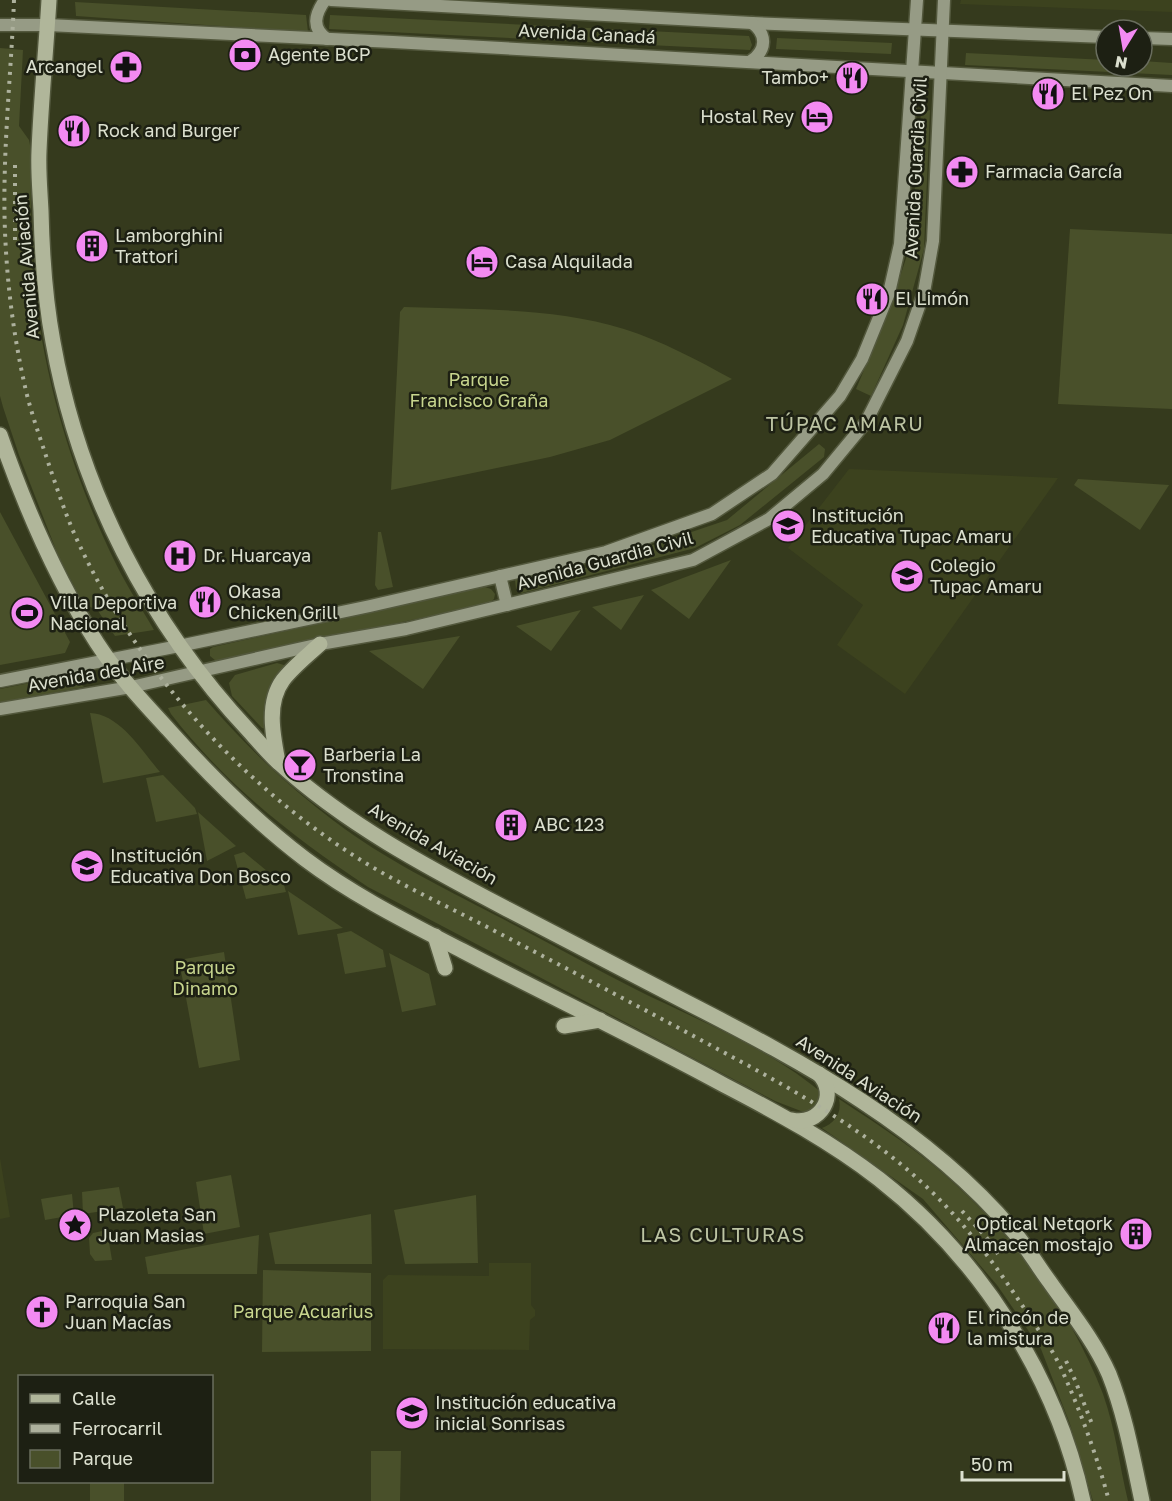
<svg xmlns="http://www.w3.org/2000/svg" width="1172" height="1501" font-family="'Golos Text',sans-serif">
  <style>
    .built { fill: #3c421e }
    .green { fill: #49502a }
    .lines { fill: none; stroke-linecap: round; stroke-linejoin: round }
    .secondary-casing { stroke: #53583d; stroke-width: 15 }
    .primary-casing { stroke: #53583d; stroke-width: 18 }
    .secondary { stroke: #969b85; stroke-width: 12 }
    .primary { stroke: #b0b69a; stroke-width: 15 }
    .rail { stroke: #adb19d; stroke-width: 4; stroke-dasharray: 3 6; stroke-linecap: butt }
    .labels { text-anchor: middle; stroke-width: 5; stroke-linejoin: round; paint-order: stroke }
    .street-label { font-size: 18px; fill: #dce0cf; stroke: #1d2013 }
    .poi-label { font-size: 18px; fill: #dce0cf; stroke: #1d2013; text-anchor: start }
    .park-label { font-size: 18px; fill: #c8d68e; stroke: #1d2013 }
    .neighbourhood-label { font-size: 20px; letter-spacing: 1.5px; fill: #bdc4a3; stroke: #1d2013 }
  </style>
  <rect width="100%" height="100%" fill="#353a1d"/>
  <!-- built -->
  <g class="built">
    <path d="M961 0H1172V12L960 4Z"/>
    <path d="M849 469 1058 478 905 694 837 645 863 605 788 548Z"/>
    <path d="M0 1158 10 1217 0 1219Z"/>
    <path d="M489 1263H531V1305L535 1310V1316L530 1320 529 1350 383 1349V1280L388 1275 489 1276Z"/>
  </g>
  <!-- green -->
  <g class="green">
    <path d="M75 2 306 15 308 32 76 16Z"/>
    <path d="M330 15 749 36 752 45 750 50 329 29Z"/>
    <path d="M777 38 892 43 891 54 776 49Z"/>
    <path d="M0 48 23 50 19 126 29 140 30 145C32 191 29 237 34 282 44 381 73 477 117 566 128 588 142 609 154 630L115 636 98 611 83 603 58 555 19 455 3 407 0 396Z"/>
    <path d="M966 53 1106 60V66H1142V61L1172 63V75L965 65Z"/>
    <path d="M930 110 924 249 903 325 871 396 856 389 889 311 910 246 921 113Z"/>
    <path d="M1070 229 1172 234V409L1058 404Z"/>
    <path d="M404 307C477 310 554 307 624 329 662 341 697 360 732 379L610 440 550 457 391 490 400 312Z"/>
    <path d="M819 444 825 449 824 457 740 525 695 548 522 593 516 589 515 580 582 569 727 520Z"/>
    <path d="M1078 479 1169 485 1140 530 1074 485Z"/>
    <path d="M0 512 70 642 65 653 0 665Z"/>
    <path d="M378 532H381L393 587 378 590 375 585Z"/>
    <path d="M731 560 689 619 651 590Z"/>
    <path d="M485 587 491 589 495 594 494 599 488 604 216 661 210 656V649L213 647Z"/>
    <path d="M644 595 621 630 592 607Z"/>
    <path d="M581 610 551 651 516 626Z"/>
    <path d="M460 636 423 689 369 651Z"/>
    <path d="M277 663 284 665V670L267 729 262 728 232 696 229 683 235 675Z"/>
    <path d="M69 675 84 687 0 703V689Z"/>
    <path d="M206 700C245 745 287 786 334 821 384 859 440 886 495 915 542 939 588 965 635 989 701 1022 772 1049 828 1098 833 1108 830 1115 819 1118L775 1101 368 887C293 837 227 786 171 714L168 708Z"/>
    <path d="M90 713C120 714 142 751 160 772L103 783Z"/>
    <path d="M163 775 195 808 197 814 156 822 146 778Z"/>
    <path d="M198 812 236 846 207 861Z"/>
    <path d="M244 852 284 885 286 892 246 899 234 855Z"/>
    <path d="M288 891 343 928 298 935Z"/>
    <path d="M351 931 383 950 386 967 345 974 337 934Z"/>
    <path d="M224 952 240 1060 199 1068 179 960Z"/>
    <path d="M389 953 429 974 436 1005 402 1012Z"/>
    <path d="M839 1099C880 1126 922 1153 957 1186 1019 1243 1073 1315 1103 1394 1116 1431 1119 1464 1128 1501H1093L1070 1424 1041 1349 997 1285 923 1199 822 1128C835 1123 842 1113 839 1099Z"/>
    <path d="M231 1175 240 1227 204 1234 196 1182Z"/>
    <path d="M119 1187 123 1208 83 1214 82 1192Z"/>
    <path d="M72 1194 74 1215 45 1220 41 1199Z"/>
    <path d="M476 1195 478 1263 405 1264 394 1210Z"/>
    <path d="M371 1214 372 1264H275L269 1233Z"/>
    <path d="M107 1230 112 1260 95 1261 90 1254 89 1238 93 1233Z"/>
    <path d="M259 1235 257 1274H148L145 1257Z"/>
    <path d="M263 1270 371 1273V1351L262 1352Z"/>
    <path d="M371 1451H401L400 1501H371Z"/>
    <rect x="90" y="1482" width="34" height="19"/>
  </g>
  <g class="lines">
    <!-- secondary casing -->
    <g class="secondary-casing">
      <g id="secondary">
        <path d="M325 0C315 14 311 28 327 39"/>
        <path d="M331 0 752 23 1106 37"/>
        <path d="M0 25H48L393 42 1172 86"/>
        <path d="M1142 38 1172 39"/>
        <path d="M751 61C767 50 767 34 752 23"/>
        <path d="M500 576 507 605"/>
        <path d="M0 681 179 646 370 606 606 552 712 514 772 474 840 396 862 359 889 293 900 244 917 0"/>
        <path d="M0 709 131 687 320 644 406 629 693 560 769 519 823 474 866 422 907 341 924 292 933 241 944 0"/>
      </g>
    </g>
    <!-- primary casing -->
    <g class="primary-casing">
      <g id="primary">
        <path d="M49 0C46 50 41 101 39 151 38 171 40 191 41 211 42 255 45 299 53 342 79 489 149 624 250 732 259 742 268 753 278 762 344 823 427 867 507 909 566 940 626 971 686 1002 805 1063 926 1128 1014 1232 1027 1247 1037 1265 1049 1281 1070 1311 1094 1340 1109 1374 1125 1414 1133 1459 1142 1501"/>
        <path d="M0 435C25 507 56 579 97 643 117 674 143 702 168 729 210 776 254 820 305 859 354 896 409 923 463 951 549 996 638 1038 724 1085 778 1113 831 1142 879 1179 980 1258 1056 1376 1083 1501"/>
        <path d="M278 762C273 736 266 703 283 680 293 667 307 656 320 644"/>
        <path d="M435 936 445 968"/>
        <path d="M564 1026 600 1020"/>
        <path d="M792 1120C820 1126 839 1095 819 1074"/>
      </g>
    </g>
    <!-- secondary -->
    <use href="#secondary" class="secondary"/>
    <!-- primary -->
    <use href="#primary" class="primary"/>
    <!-- rail -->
    <g class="rail">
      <path d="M14 0C11 77 2 155 5 232 7 282 13 332 24 382 30 411 41 440 50 468 59 494 67 519 79 544 138 670 239 782 356 857 398 884 445 905 489 928 564 967 638 1006 712 1046 792 1089 873 1133 937 1197 971 1231 998 1269 1024 1308 1037 1328 1051 1347 1061 1368 1080 1410 1097 1456 1109 1501"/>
      <path d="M15 165V246"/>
      <path d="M962 1211 986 1237 998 1254"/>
      <path d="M1066 1361 1075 1380 1092 1424"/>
    </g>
  </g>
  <!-- icons -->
  <defs>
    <g id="bank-disc" transform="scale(1.725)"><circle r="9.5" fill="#f38af2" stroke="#1d2013"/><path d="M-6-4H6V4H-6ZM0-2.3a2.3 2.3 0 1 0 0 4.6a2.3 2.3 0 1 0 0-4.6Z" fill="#111"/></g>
    <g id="pharmacy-disc" transform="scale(1.725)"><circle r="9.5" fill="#f38af2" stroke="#1d2013"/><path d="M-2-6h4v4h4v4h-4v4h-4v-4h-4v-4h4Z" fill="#111"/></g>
    <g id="restaurant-disc" transform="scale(1.725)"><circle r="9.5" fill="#f38af2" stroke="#1d2013"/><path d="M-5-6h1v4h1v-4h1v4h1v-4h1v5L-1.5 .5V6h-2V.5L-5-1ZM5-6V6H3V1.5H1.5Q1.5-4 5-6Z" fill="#111"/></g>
    <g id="hotel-disc" transform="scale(1.725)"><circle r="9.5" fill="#f38af2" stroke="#1d2013"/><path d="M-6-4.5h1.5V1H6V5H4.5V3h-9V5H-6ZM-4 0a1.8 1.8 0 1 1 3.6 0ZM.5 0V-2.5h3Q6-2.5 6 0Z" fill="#111"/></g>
    <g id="building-disc" transform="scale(1.725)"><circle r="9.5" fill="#f38af2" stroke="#1d2013"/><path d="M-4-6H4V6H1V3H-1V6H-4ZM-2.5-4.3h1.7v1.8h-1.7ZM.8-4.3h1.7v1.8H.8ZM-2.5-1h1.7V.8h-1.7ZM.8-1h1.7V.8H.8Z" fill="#111"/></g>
    <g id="school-disc" transform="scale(1.725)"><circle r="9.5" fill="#f38af2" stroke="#1d2013"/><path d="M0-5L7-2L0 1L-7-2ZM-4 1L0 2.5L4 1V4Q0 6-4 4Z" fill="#111"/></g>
    <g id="hospital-disc" transform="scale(1.725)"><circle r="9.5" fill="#f38af2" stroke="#1d2013"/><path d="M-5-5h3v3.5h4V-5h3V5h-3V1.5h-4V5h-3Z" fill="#111"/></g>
    <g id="stadium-disc" transform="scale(1.725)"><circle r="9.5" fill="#f38af2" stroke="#1d2013"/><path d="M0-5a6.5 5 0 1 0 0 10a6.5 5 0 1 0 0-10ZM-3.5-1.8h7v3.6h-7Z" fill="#111"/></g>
    <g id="bar-disc" transform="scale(1.725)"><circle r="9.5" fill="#f38af2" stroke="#1d2013"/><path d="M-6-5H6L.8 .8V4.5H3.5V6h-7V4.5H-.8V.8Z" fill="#111"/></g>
    <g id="sight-disc" transform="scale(1.725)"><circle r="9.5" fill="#f38af2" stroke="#1d2013"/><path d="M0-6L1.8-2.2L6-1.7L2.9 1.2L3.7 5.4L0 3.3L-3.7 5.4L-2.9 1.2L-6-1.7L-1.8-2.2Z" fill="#111"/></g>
    <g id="church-disc" transform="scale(1.725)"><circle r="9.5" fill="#f38af2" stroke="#1d2013"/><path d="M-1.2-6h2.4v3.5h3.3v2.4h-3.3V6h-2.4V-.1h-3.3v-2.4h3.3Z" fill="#111"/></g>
  </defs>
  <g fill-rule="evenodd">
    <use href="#bank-disc" x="245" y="55"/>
    <use href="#pharmacy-disc" x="126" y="67"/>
    <use href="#restaurant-disc" x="852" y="78"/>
    <use href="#restaurant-disc" x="1048" y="94"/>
    <use href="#hotel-disc" x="817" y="117"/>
    <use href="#restaurant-disc" x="74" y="131"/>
    <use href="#pharmacy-disc" x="962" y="172"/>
    <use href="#building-disc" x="92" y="246"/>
    <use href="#hotel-disc" x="482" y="262"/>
    <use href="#restaurant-disc" x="872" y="299"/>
    <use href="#school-disc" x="788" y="526"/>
    <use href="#hospital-disc" x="180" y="556"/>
    <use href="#school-disc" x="907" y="576"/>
    <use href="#restaurant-disc" x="205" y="602"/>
    <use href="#stadium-disc" x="27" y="613"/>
    <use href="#bar-disc" x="300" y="765"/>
    <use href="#building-disc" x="511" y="825"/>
    <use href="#school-disc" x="87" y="866"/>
    <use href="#sight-disc" x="75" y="1225"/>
    <use href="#building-disc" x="1136" y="1234"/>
    <use href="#church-disc" x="42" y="1312"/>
    <use href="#restaurant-disc" x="944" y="1328"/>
    <use href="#school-disc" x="412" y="1413"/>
  </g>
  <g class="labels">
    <!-- street labels -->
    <g class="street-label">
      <text transform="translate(587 34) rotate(3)" y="6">Avenida Canadá</text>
      <text transform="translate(916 168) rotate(-87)" y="6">Avenida Guardia Civil</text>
      <text transform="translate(27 267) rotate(-95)" y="6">Avenida Aviación</text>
      <text transform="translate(605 561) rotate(-15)" y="6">Avenida Guardia Civil</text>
      <text transform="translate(96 674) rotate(-10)" y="6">Avenida del Aire</text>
      <text transform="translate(433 844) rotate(30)" y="6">Avenida Aviación</text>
      <text transform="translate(859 1079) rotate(33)" y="6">Avenida Aviación</text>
    </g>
    <!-- poi labels -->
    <g class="poi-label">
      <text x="268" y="61">Agente BCP</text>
      <text x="103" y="73" text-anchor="end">Arcangel</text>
      <text x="829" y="84" text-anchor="end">Tambo+</text>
      <text x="1071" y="100">El Pez On</text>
      <text x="794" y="123" text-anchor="end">Hostal Rey</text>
      <text x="97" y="137">Rock and Burger</text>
      <text x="985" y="178">Farmacia García</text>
      <text x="115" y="242">Lamborghini<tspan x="115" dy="21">Trattori</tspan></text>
      <text x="505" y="268">Casa Alquilada</text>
      <text x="895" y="305">El Limón</text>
      <text x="811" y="522">Institución<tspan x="811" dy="21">Educativa Tupac Amaru</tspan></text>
      <text x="203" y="562">Dr. Huarcaya</text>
      <text x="930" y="572">Colegio<tspan x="930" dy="21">Tupac Amaru</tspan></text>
      <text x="228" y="598">Okasa<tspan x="228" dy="21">Chicken Grill</tspan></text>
      <text x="50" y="609">Villa Deportiva<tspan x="50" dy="21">Nacional</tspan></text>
      <text x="323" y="761">Barberia La<tspan x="323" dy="21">Tronstina</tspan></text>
      <text x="534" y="831">ABC 123</text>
      <text x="110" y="862">Institución<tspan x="110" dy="21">Educativa Don Bosco</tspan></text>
      <text x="98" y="1221">Plazoleta San<tspan x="98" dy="21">Juan Masias</tspan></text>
      <text x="1113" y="1230" text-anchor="end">Optical Netqork<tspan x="1113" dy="21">Almacen mostajo</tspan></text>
      <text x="65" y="1308">Parroquia San<tspan x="65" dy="21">Juan Macías</tspan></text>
      <text x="967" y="1324">El rincón de<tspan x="967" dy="21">la mistura</tspan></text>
      <text x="435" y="1409">Institución educativa<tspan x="435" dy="21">inicial Sonrisas</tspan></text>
    </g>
    <!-- park labels -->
    <g class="park-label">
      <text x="479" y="386">Parque<tspan x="479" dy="21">Francisco Graña</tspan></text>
      <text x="205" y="974">Parque<tspan x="205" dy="21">Dinamo</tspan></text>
      <text x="303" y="1318">Parque Acuarius</text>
    </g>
    <!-- neighbourhood labels -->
    <g class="neighbourhood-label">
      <text x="845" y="431">TÚPAC AMARU</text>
      <text x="723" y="1242">LAS CULTURAS</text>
    </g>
  </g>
  <!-- legend -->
  <rect x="18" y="1375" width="195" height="108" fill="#1d2013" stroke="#696d5e" stroke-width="1.5"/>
  <rect x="30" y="1394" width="30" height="9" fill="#b0b69a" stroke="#696d5e" stroke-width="1.5"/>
  <text x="72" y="1405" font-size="18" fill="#dce0cf">Calle</text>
  <rect x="30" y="1424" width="30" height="9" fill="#adb19d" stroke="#696d5e" stroke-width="1.5"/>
  <text x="72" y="1435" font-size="18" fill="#dce0cf">Ferrocarril</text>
  <rect x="30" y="1450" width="30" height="18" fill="#49502a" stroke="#696d5e" stroke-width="1.5"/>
  <text x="72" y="1465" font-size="18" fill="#dce0cf">Parque</text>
  <!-- north arrow -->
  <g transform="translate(1124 48) rotate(191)"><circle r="28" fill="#1d2013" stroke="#696d5e" stroke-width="1.5"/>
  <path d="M0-4.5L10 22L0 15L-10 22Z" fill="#f38af2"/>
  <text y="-9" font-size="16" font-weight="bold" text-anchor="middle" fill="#dce0cf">N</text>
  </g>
  <!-- scale -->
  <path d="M962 1471v9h102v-9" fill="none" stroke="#dce0cf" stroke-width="3"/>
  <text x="971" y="1471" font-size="18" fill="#dce0cf" stroke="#1d2013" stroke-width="4.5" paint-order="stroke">50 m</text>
</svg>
